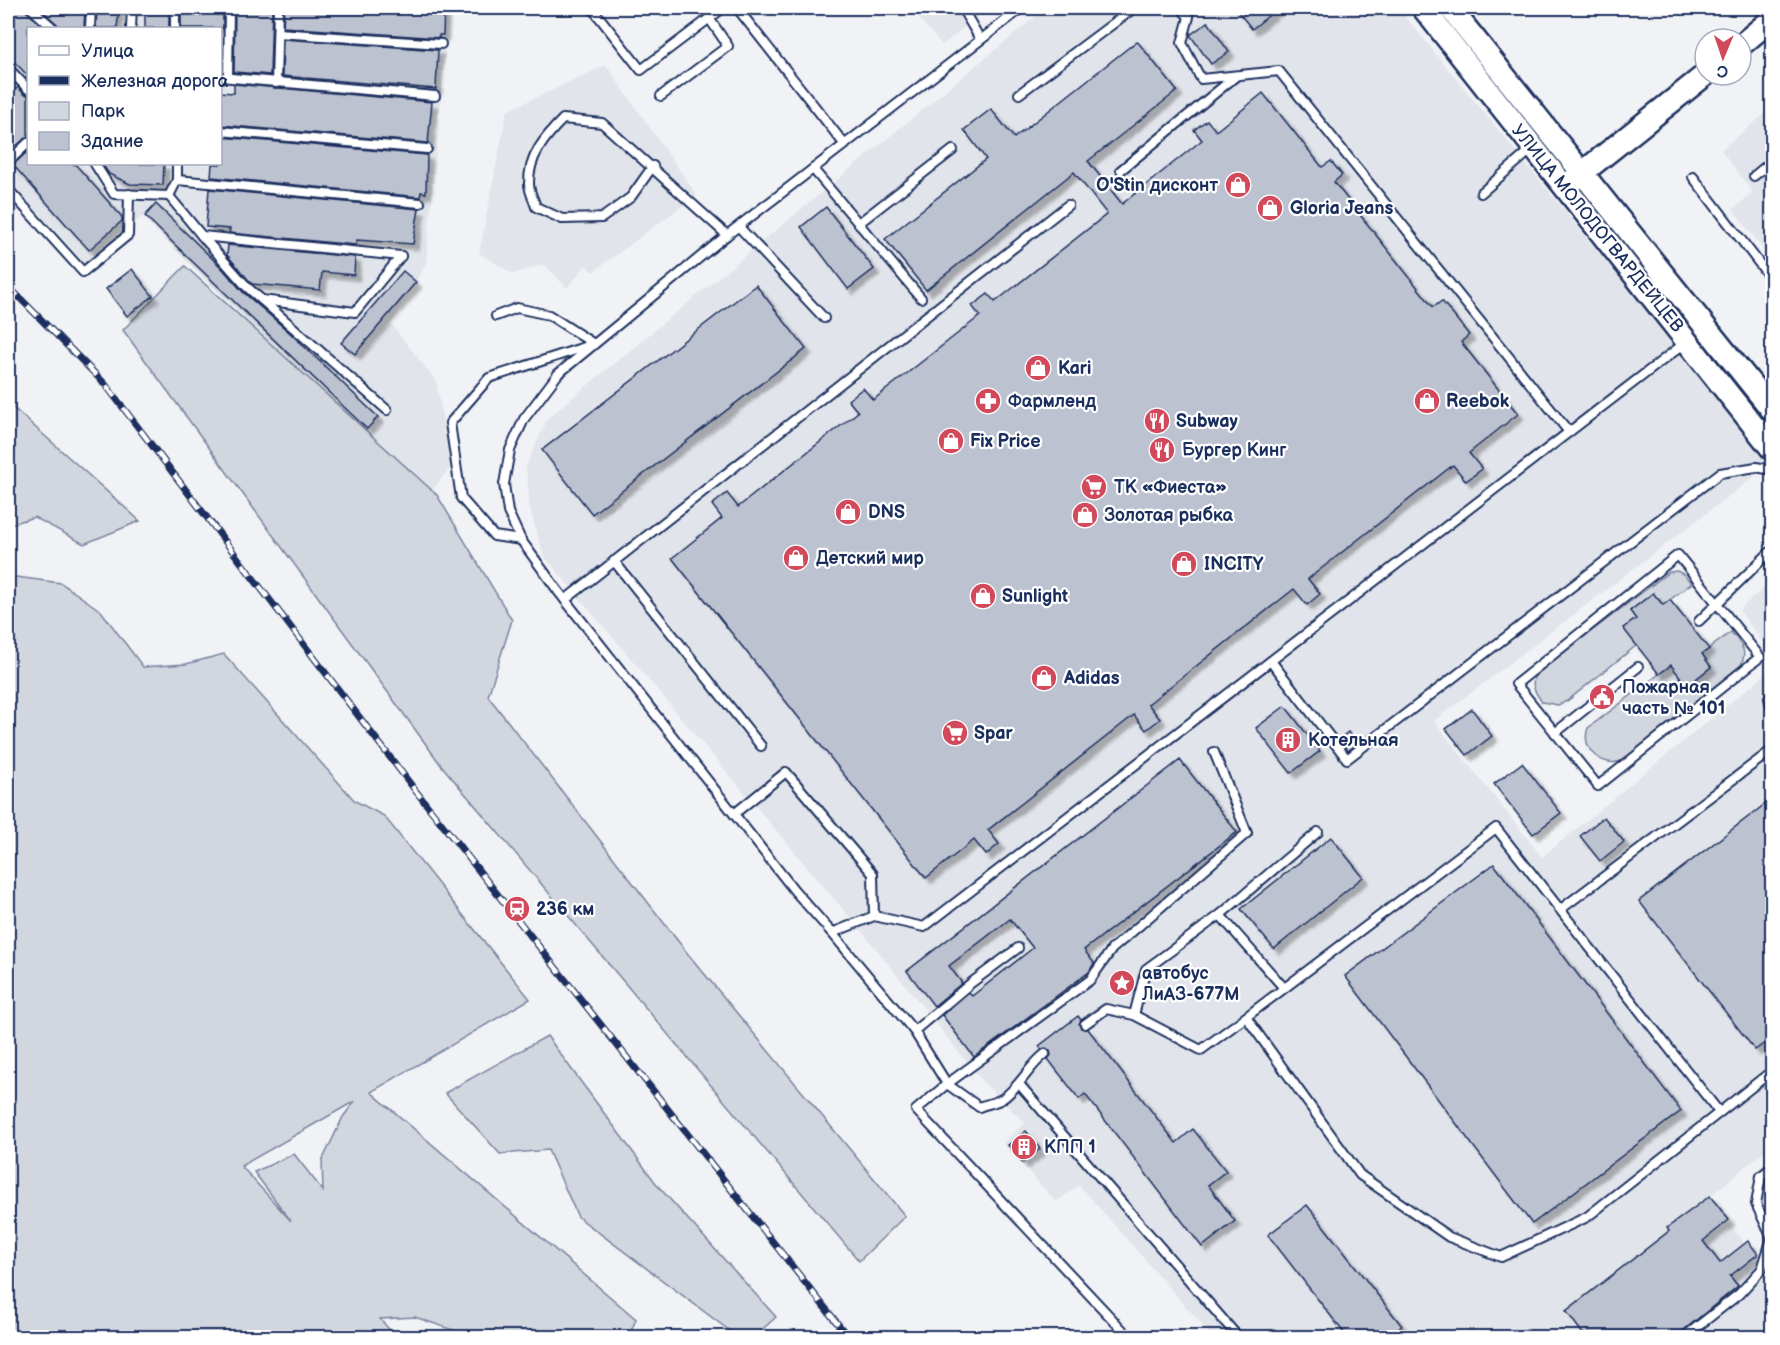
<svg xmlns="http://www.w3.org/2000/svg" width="1780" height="1345" font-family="'Balsamiq Sans',sans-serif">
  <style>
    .built { fill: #e1e4ea; fill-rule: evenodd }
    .green { fill: #d2d6df; stroke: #76829e; stroke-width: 1.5; fill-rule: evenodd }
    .building { fill: #bcc2d0; stroke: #1b2f5e; stroke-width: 1.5; filter: url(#shadow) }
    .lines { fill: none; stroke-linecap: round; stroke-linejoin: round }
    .lane-casing { stroke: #1b2f5e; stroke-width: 12 }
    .secondary-casing { stroke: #1b2f5e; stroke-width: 26 }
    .lane { stroke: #fff; stroke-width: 8 }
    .secondary { stroke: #fff; stroke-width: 21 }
    .rail-casing { stroke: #1b2f5e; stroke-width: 7 }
    .rail { stroke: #fff; stroke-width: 4.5; stroke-dasharray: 14; stroke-linecap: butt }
    .labels { text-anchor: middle; stroke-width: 4.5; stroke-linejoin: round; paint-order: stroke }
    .poi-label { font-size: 18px; font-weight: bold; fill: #1b2f5e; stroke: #fff; text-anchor: start }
    .street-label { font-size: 18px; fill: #1b2f5e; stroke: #fff }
  </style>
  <defs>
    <filter id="shadow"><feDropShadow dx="5.5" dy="5.5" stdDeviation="1.5" flood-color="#0004"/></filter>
  </defs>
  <rect width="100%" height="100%" fill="#f1f2f5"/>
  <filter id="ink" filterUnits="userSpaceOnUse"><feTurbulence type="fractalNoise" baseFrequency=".0167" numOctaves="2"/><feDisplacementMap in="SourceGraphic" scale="12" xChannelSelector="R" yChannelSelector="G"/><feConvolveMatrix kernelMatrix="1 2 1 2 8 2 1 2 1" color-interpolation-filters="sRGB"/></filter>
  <g filter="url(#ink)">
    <!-- built -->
    <g class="built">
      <path d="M8 8H449L426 263 391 324 436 381 451 466 425 500 143 216 87 266 8 180ZM28 28H220V164H28Z"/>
      <path d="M910 8H989L942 45Z"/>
      <path d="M1046 8H1398L1772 463 1434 721 1542 857 1768 672 1771 653 1739 610 1772 580V1145L1710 1196 1762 1269 1772 1274V1337H1213L1079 1185 1056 1202 1003 1143 1025 1123 982 1081 874 946 544 556 530 510 526 466 548 418Z"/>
      <path d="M606 65 697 195 593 272 586 265 567 288 544 264 513 274 479 253 507 111Z"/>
      <path d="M1772 108V261L1733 209 1753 193 1721 150Z"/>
    </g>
    <!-- green -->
    <g class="green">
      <path d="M185 266 437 495 512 620 488 696 688 954 905 1216 859 1261 441 765 123 330Z"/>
      <path d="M8 403 140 521 84 544 34 517 8 525Z"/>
      <path d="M1677 571 1683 574 1692 583 1663 605 1653 593 1630 611 1636 619 1624 629 1637 645 1567 701 1558 705 1542 702C1535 692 1529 684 1537 673L1669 572Z"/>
      <path d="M16 577 61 583 101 611 143 667 186 664 224 654 355 801 384 816 530 999 371 1092 636 1319 629 1337H473L415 1317 380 1319 396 1337H8V581ZM355 1101 343 1117 322 1161 323 1191 294 1154 254 1172 291 1221 241 1166Z"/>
      <path d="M1731 632C1741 644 1748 650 1741 665L1622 761C1602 768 1580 749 1588 728L1671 665 1687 685 1711 667 1702 654Z"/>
      <path d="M547 1036 658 1186 776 1317 754 1337H738L578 1217 548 1150 500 1154 445 1093Z"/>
    </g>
    <!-- building -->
    <g class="building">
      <path d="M8 8H25L27 12 45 28H28V81L26 78 28 76 8 55Z"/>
      <path d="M39 8H85L84 28H59L57 24Z"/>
      <path d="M97 8H119L117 28H96Z"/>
      <rect x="145" y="8" width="24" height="20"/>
      <rect x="181" y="8" width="42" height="20"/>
      <path d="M235 8H272L270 75 234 72Z"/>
      <path d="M284 8H444L443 35H439V38L283 27Z"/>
      <path d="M1235 8H1278L1252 29Z"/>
      <path d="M1208 22 1229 52 1211 64 1190 35Z"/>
      <path d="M283 39 438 50 436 89 282 76Z"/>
      <path d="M1137 41 1177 91 1088 161 1122 204 1202 140 1194 130 1207 120 1216 131 1263 93 1322 167 1331 161 1342 175 1334 182 1433 307 1442 301 1469 335 1461 342 1518 414 1469 453 1482 469 1466 481 1453 465 1308 579 1320 594 1307 605 1294 589 1148 704 1160 719 1146 730 1134 715 988 830 999 844 986 855 974 840 926 878 672 558 722 518 712 505 727 493 738 507 858 412 848 400 863 388 873 400 980 316 972 306 988 294 995 302 1107 214 1074 172 926 290 885 239 986 159 964 130 991 109 1014 138Z"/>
      <path d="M234 84 432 102 428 143 220 125V92L234 93Z"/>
      <path d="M18 87 24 94 28 95V137L24 139 8 154V97Z"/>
      <path d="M220 137 427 155 426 193 421 192 420 197 211 177 212 164H220Z"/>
      <path d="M28 151V164H75L122 217V221L89 250 13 165Z"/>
      <path d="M102 164H164L163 185 130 184 109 174Z"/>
      <path d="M209 189 419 209 413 244 357 240 356 245 229 233 230 229 206 227Z"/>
      <path d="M156 204 221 267 243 292 289 332 378 417 367 429 145 216Z"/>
      <path d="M826 207 874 269 848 289 801 227Z"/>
      <path d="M228 245 355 257 354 275 322 272 320 290 252 284 227 255Z"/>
      <path d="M132 269 153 296 127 316 106 289Z"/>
      <path d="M403 271 416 282 355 354 341 343Z"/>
      <path d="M756 285 806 349 592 514 542 450Z"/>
      <path d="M1653 593 1663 605 1670 600 1709 649 1702 654 1711 667 1687 686 1671 665 1659 674 1623 628 1636 619 1630 611Z"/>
      <path d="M1285 706 1320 751 1291 773 1256 728Z"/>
      <path d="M1472 709 1492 736 1467 755 1446 729Z"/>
      <path d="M1348 732 1357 744 1348 751 1339 739Z"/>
      <path d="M1180 760 1237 832 1084 950 1094 963 1089 972 974 1057 942 1015 969 992 972 996 1033 948 1010 919 949 966 962 983 934 1006 907 971Z"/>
      <path d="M1522 763 1561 813 1533 834 1494 784Z"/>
      <path d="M1773 798V1037L1755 1050 1639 901Z"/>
      <path d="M1604 817 1624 842 1600 861 1580 836Z"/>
      <path d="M1331 837 1363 877 1274 949 1241 909Z"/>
      <path d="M1494 864 1681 1111 1532 1224 1345 976Z"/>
      <path d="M1078 1016 1081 1020 1079 1024 1081 1028 1088 1029 1176 1143 1193 1129 1226 1171 1208 1185 1235 1221 1202 1247 1085 1094 1079 1099 1048 1059 1051 1055 1050 1051 1046 1048 1041 1049 1039 1046Z"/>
      <path d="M1026 1131 1040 1149 1023 1163 1008 1145Z"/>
      <path d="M1710 1196 1729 1220 1703 1241 1720 1263 1748 1241 1758 1254 1730 1276 1738 1286 1674 1338H1586L1566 1311 1669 1231 1667 1228Z"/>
      <path d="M1307 1205 1402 1326 1387 1338H1348L1268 1235Z"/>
    </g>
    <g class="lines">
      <!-- lane casing -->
      <g class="lane-casing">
        <g id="lane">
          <path d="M31 8 53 28"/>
          <path d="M592 8 641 70 723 8"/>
          <path d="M737 8 845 145"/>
          <path d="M962 8 980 39"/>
          <path d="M1022 8 727 235 558 374 524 419 510 450 504 484 508 512 521 540 558 591 794 890 832 933 874 916 924 927 1685 343"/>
          <path d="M1181 8 1189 17 1182 43 1201 79 1279 71 1569 432"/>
          <path d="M90 28 91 8"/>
          <path d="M131 28 132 8"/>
          <path d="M175 28V8"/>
          <path d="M278 33 441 44"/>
          <path d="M8 68 28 89"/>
          <path d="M220 77 435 96"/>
          <path d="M228 77 229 8"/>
          <path d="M276 83 278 8"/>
          <path d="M8 84 15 76"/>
          <path d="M1019 94 1134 8"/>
          <path d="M661 96 728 46 709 18"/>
          <path d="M220 131 427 149"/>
          <path d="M8 162 28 143"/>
          <path d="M95 164 114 194 169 196 177 180V164"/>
          <path d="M653 166 631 197 602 218 562 219 536 207C534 200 529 191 529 184 528 157 545 137 563 119L602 123 727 235"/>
          <path d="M813 169 921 298"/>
          <path d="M1121 170 1236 76"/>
          <path d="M1754 176 1772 161"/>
          <path d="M1693 177 1772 280"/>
          <path d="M177 180 420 203"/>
          <path d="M8 189 83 272 128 235 129 194"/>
          <path d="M1481 193 1532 149"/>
          <path d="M169 196 202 236 401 256"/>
          <path d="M859 223 953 150"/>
          <path d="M739 227 824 318"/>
          <path d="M202 236 247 287 387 410"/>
          <path d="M262 300 355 312 401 256"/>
          <path d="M496 316 517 308 549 315 594 344 489 378 450 423 461 498 494 536 521 540"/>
          <path d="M1678 555 1760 657 1598 786 1516 684Z"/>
          <path d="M614 561 761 746"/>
          <path d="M565 600 1068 205"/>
          <path d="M1699 621 1772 550"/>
          <path d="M1271 661 1347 759 1720 473 1756 467 1772 470"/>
          <path d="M1772 695 1769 698 1772 708"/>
          <path d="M1555 733 1638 667"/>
          <path d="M734 814 786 772 873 874 874 916"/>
          <path d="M1561 909 1772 750"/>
          <path d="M1220 915 1284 988"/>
          <path d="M832 933 914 1031 947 1084 979 1107C986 1104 995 1103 1002 1099 1020 1087 1028 1067 1045 1054"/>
          <path d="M1134 1015 1146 969 1220 915 1318 832"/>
          <path d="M1085 1024 1106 1009 1134 1015 1201 1050 1246 1017"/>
          <path d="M914 1031 971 983 1018 948"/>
          <path d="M1019 1084 1239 1338"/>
          <path d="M1719 1112 1496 828 1246 1017 1360 1175 1449 1237 1501 1257 1587 1217 1772 1071"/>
          <path d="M1772 1167 1761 1176 1756 1204 1772 1238"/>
          <path d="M1130 1338 916 1110 947 1084 1090 980 1112 949 1247 833 1214 752"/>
          <path d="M1683 1338 1739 1294 1762 1269 1772 1238"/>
        </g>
      </g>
      <!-- secondary casing -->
      <g class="secondary-casing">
        <g id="secondary">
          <path d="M1423 8 1772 449"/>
          <path d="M1450 8 1772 410"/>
          <path d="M1741 45 1772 19"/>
          <path d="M1572 181 1705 75"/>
        </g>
      </g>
      <!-- lane -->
      <use href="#lane" class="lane"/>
      <!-- secondary -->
      <use href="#secondary" class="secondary"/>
      <!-- rail casing -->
      <g class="rail-casing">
        <path id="rail" d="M8 286 105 384 415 790 849 1338"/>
      </g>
      <!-- rail -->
      <use href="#rail" class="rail"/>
    </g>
  </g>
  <!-- icons -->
  <defs>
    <g id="shop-disc" transform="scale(1.35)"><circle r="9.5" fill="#d1495b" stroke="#fff"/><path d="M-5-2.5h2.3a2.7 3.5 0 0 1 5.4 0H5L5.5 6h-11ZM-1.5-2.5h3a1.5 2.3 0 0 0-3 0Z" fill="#fff"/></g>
    <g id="pharmacy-disc" transform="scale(1.35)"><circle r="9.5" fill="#d1495b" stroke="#fff"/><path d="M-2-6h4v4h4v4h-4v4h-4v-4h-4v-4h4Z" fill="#fff"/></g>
    <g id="restaurant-disc" transform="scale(1.35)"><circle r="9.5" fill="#d1495b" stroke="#fff"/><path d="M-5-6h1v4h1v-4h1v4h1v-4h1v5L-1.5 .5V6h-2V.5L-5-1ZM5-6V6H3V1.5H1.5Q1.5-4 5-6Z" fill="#fff"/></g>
    <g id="supermarket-disc" transform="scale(1.35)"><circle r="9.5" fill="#d1495b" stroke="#fff"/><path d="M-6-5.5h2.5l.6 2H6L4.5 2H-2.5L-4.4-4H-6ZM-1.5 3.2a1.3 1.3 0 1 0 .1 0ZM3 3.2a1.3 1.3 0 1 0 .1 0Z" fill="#fff"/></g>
    <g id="civic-disc" transform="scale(1.35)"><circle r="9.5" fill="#d1495b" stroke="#fff"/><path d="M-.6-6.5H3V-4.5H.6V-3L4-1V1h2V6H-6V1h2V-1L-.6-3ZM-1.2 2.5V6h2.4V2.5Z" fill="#fff"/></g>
    <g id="building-disc" transform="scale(1.35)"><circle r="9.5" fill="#d1495b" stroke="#fff"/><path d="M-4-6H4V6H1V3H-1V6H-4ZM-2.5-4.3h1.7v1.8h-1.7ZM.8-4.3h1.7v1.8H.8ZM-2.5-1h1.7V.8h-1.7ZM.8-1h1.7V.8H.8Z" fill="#fff"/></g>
    <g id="station-disc" transform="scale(1.35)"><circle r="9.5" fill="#d1495b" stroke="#fff"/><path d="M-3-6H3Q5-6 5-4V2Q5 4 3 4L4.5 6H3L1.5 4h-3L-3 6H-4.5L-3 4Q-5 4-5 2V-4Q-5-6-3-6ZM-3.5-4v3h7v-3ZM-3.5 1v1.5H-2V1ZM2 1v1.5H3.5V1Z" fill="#fff"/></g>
    <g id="sight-disc" transform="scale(1.35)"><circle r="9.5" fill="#d1495b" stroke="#fff"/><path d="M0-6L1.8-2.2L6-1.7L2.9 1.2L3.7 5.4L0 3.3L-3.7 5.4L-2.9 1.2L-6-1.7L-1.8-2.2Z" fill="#fff"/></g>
  </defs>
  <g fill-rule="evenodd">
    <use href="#shop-disc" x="1238" y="185"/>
    <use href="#shop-disc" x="1270" y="208"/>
    <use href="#shop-disc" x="1038" y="368"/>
    <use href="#pharmacy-disc" x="988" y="401"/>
    <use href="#shop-disc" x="1427" y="401"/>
    <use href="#restaurant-disc" x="1157" y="421"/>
    <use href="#shop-disc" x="951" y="441"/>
    <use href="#restaurant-disc" x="1162" y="450"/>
    <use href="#supermarket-disc" x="1094" y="487"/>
    <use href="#shop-disc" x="848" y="512"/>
    <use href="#shop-disc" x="1085" y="515"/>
    <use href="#shop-disc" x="796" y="558"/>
    <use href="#shop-disc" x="1184" y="564"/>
    <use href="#shop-disc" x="983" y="596"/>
    <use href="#shop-disc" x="1044" y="678"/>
    <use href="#civic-disc" x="1602" y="697"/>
    <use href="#supermarket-disc" x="955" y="733"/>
    <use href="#building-disc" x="1288" y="740"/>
    <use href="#station-disc" x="517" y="909"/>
    <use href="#sight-disc" x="1122" y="983"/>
    <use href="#building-disc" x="1024" y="1147"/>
  </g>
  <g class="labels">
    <!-- poi labels -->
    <g class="poi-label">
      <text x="1218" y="191" text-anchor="end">O'Stin дисконт</text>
      <text x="1290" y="214">Gloria Jeans</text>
      <text x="1058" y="374">Kari</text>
      <text x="1008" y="407">Фармленд</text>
      <text x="1446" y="407">Reebok</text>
      <text x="1176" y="427">Subway</text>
      <text x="970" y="447">Fix Price</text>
      <text x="1182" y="456">Бургер Кинг</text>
      <text x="1114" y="493">ТК «Фиеста»</text>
      <text x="868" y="518">DNS</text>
      <text x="1104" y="521">Золотая рыбка</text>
      <text x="816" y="564">Детский мир</text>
      <text x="1204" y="570">INCITY</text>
      <text x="1002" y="602">Sunlight</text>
      <text x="1064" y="684">Adidas</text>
      <text x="1622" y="693">Пожарная<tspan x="1622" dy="21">часть № 101</tspan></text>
      <text x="974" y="739">Spar</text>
      <text x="1308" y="746">Котельная</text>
      <text x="536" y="915">236 км</text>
      <text x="1142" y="979">автобус<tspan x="1142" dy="21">ЛиАЗ-677М</tspan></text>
      <text x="1044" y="1153">КПП 1</text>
    </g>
    <!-- street labels -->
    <g class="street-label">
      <text transform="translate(1598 228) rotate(51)" y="6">УЛИЦА МОЛОДОГВАРДЕЙЦЕВ</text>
    </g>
  </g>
  <!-- margin -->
  <rect width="1780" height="1345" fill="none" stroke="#fff" stroke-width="30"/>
  <rect x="15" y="15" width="1750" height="1315" fill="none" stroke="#1b2f5e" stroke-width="2" filter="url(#ink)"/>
  <!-- legend -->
  <rect x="27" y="27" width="195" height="138" fill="#ffffff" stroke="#a4acbf" stroke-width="1.5"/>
  <rect x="39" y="46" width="30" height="9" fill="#ffffff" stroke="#a4acbf" stroke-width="1.5"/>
  <text x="81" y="57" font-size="18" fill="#1b2f5e">Улица</text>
  <rect x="39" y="76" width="30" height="9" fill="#1b2f5e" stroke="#a4acbf" stroke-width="1.5"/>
  <text x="81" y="87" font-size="18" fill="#1b2f5e">Железная дорога</text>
  <rect x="39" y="102" width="30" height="18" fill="#d2d6df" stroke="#a4acbf" stroke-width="1.5"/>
  <text x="81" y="117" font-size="18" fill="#1b2f5e">Парк</text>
  <rect x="39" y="132" width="30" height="18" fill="#bcc2d0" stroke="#a4acbf" stroke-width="1.5"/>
  <text x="81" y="147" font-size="18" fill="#1b2f5e">Здание</text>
  <!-- north arrow -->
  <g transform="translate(1723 57) rotate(182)"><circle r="28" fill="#ffffff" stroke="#a4acbf" stroke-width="1.5"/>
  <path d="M0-4.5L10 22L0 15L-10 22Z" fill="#d1495b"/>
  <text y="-9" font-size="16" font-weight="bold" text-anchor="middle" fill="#1b2f5e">С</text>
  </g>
</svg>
